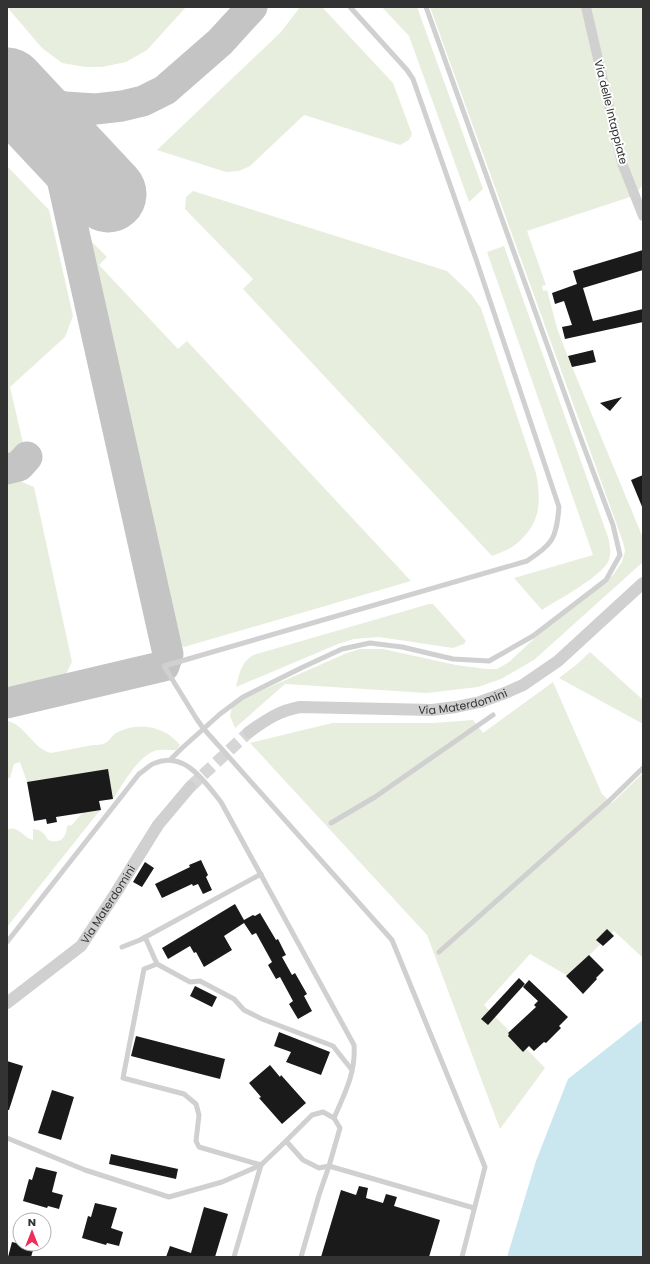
<svg xmlns="http://www.w3.org/2000/svg" width="650" height="1264" font-family="Poppins,sans-serif">
  <style>
    .green { fill: #e8eede }
    .water { fill: #cae6ee }
    .lines { fill: none; stroke-linecap: round; stroke-linejoin: round }
    .taxiway { stroke: #c4c4c4; stroke-width: 31 }
    .runway { stroke: #c4c4c4; stroke-width: 77 }
    .building { fill: #1a1a1a }
    .tertiary-tunnel { stroke: #d6d6d6; stroke-width: 12; stroke-dasharray: 12 6; stroke-linecap: butt }
    .service { stroke: #d0d0d0; stroke-width: 5 }
    .minor { stroke: #d0d0d0; stroke-width: 10 }
    .tertiary { stroke: #d0d0d0; stroke-width: 12 }
    .labels { text-anchor: middle; stroke-width: 4; stroke-linejoin: round; paint-order: stroke }
    .street-label { font-size: 11px; fill: #333; stroke: #fff }
  </style>
  <rect width="100%" height="100%" fill="#fff"/>
  <!-- green -->
  <g class="green">
    <path d="M7 7H186L147 50 126 62 102 67H85L62 63 42 48Z"/>
    <path d="M300 7H322L393 83 412 134 409 140 400 145 304 115 250 166 239 171 226 172 157 150 281 32Z"/>
    <path d="M382 7H417L483 189 469 202 409 36Z"/>
    <path d="M430 7H643V185L633 196 527 231 546 285 542 286 543 291 547 290 557 328 568 357 643 538V562L534 660 501 679 478 687 427 693 285 684 235 728 230 716 233 703 347 653 360 649H383L456 665 486 669H497L509 662 552 622 613 575 622 562 625 551 623 542Z"/>
    <path d="M7 166 49 210 73 316 65 337 10 387 23 443 13 452 7 453Z"/>
    <path d="M193 191 447 271 470 293 481 308 536 473C542 504 540 525 515 545 509 550 499 553 492 556L243 289 253 279 185 209 186 197Z"/>
    <path d="M90 240 107 257 99 265 178 349 187 341 411 581 184 647 175 642 89 258 88 244Z"/>
    <path d="M504 246 608 537C610 546 612 553 608 562 599 578 559 599 542 610L514 578 593 555 487 252Z"/>
    <path d="M20 481 34 487 72 662 65 676 7 687V485Z"/>
    <path d="M429 604H433L466 641 464 644 453 648 379 637 354 639 338 644 236 687C240 673 240 664 253 655Z"/>
    <path d="M590 652 643 700V724L559 678 576 665Z"/>
    <path d="M553 682 602 794 612 803 643 773V958L614 931 568 976 530 954 484 1005 545 1068 500 1129 427 935 250 743 332 723H433L473 720 483 733Z"/>
    <path d="M7 721C25 724 33 749 51 753 65 750 79 748 93 745 97 745 102 745 105 743 110 741 112 735 116 733 138 721 165 726 180 745L176 750C169 750 161 749 154 751 137 758 123 784 113 799L27 782 20 762 14 764 10 778H7Z"/>
    <path d="M101 810 97 814 7 927V830C18 824 22 837 33 840V829C42 830 44 833 48 840 61 844 66 838 67 826L72 825 83 812Z"/>
  </g>
  <!-- water -->
  <path class="water" d="M643 1020V1257H507L536 1161 568 1079Z"/>
  <g class="lines">
    <!-- taxiway -->
    <g class="taxiway">
      <path d="M15 95 65 107 96 109 122 106 143 101 165 90 220 42 252 7"/>
      <path d="M7 469 19 466 27 457"/>
      <path d="M7 703 164 666 168 654 52 134"/>
    </g>
    <!-- runway -->
    <path class="runway" d="M7 86 108 194"/>
  </g>
  <!-- building -->
  <g class="building">
    <path d="M643 250V270L583 288 593 321 643 309V322L565 339 562 327 572 325 564 301 555 304 552 293 577 284 573 271Z"/>
    <path d="M593 350 596 362 572 367 568 356Z"/>
    <path d="M622 397 610 411 600 403Z"/>
    <path d="M643 475V509L631 480Z"/>
    <path d="M108 769 113 799 99 801 101 810 56 817 57 822 47 824 46 819 34 821 27 782Z"/>
    <path d="M201 860 208 875 206 877 212 890 203 894 198 884 193 886 192 884 162 898 155 884 190 867 189 865Z"/>
    <path d="M145 862 154 868 142 887 133 882Z"/>
    <path d="M235 904 244 920 253 915 255 916 260 913 276 940 278 939 286 955 282 957 292 975 295 973 307 994 304 996 312 1011 298 1019 289 1004 293 1001 280 977 276 979 268 965 272 962 256 933 252 935 244 923 224 936 232 950 204 967 196 952 194 953 190 946 168 959 162 948Z"/>
    <path d="M607 929 614 936 603 946 596 940Z"/>
    <path d="M589 955 604 970 596 978 597 979 583 994 566 976Z"/>
    <path d="M519 978 525 984 488 1025 481 1019Z"/>
    <path d="M529 980 568 1017 559 1026 561 1028 546 1043 544 1042 534 1051 529 1046 523 1052 508 1036 509 1034 508 1033 536 1007 534 1005 538 1001 523 987Z"/>
    <path d="M195 986 217 997 212 1007 190 996Z"/>
    <path d="M279 1032 330 1052 321 1075 286 1062 291 1052 274 1046Z"/>
    <path d="M136 1036 225 1059 220 1079 131 1056Z"/>
    <path d="M7 1061 23 1066 9 1110H7Z"/>
    <path d="M270 1065 280 1077 281 1075 306 1103 282 1124 259 1098 261 1097 249 1083Z"/>
    <path d="M52 1090 74 1097 61 1140 38 1133Z"/>
    <path d="M111 1154 178 1169 176 1179 109 1164Z"/>
    <path d="M36 1167 57 1172 52 1192 63 1195 59 1209 48 1206 47 1208 23 1201 29 1179 32 1180Z"/>
    <path d="M359 1186 368 1188 366 1198 383 1203 386 1194 397 1197 394 1206 440 1220 429 1257H321L341 1190 356 1195Z"/>
    <path d="M95 1203 117 1208 111 1228 123 1232 119 1246 107 1243 106 1245 82 1238 88 1216 91 1217Z"/>
    <path d="M204 1207 228 1214 215 1257H166L170 1246 191 1253Z"/>
    <path d="M12 1242 34 1247 31 1257H8Z"/>
  </g>
  <g class="lines">
    <!-- tertiary-tunnel -->
    <path class="tertiary-tunnel" d="M190 787 249 732"/>
    <!-- service -->
    <g class="service">
      <path d="M350 7 407 70 413 79 476 259 559 507C556 540 553 543 527 561L164 666 196 718 203 728 392 940 485 1167 462 1257"/>
      <path d="M171 759 181 749 220 714 243 697 301 668 342 649 370 643 402 647 453 659 489 661 533 636 606 580 620 555 613 525 578 431 426 7"/>
      <path d="M331 823 375 797 493 715"/>
      <path d="M145 937 157 964 190 982 200 981 234 999 244 1010 262 1019 333 1046 352 1070"/>
      <path d="M7 942 139 774C144 771 149 765 155 763 185 751 204 781 221 802L354 1045C356 1072 345 1093 334 1118"/>
      <path d="M122 947 140 940 261 874"/>
      <path d="M439 952 609 801 643 768"/>
      <path d="M157 964 144 969 123 1078 184 1094 196 1104 199 1115 196 1141 199 1147 261 1165"/>
      <path d="M323 1112 334 1118 340 1128 329 1166 319 1168 303 1160 286 1141 312 1115Z"/>
      <path d="M7 1138 85 1170 169 1197 222 1182 261 1165"/>
      <path d="M234 1257 261 1165 286 1141"/>
      <path d="M301 1257 319 1195 329 1166 474 1208"/>
    </g>
    <!-- minor -->
    <path class="minor" d="M586 7 622 163 643 216"/>
    <!-- tertiary -->
    <g class="tertiary">
      <path id="s1" d="M249 732C266 720 278 711 300 707L432 710 456 707 480 702 505 693 523 685 558 661 643 583"/>
      <path id="s2" d="M7 1003 81 946 117 891 158 825 190 787"/>
    </g>
  </g>
  <g class="labels">
    <!-- street labels -->
    <g class="street-label">
      <text transform="translate(611 112) rotate(76)" y="4">Via delle Intappiate</text>
      <text dy="4" stroke="none"><textPath href="#s1" startOffset="221">Via Materdomini</textPath></text>
      <text dy="4" stroke="none"><textPath href="#s2" startOffset="143">Via Materdomini</textPath></text>
    </g>
  </g>
  <!-- border -->
  <rect width="650" height="1264" fill="none" stroke="#333333" stroke-width="16"/>
  <!-- north arrow -->
  <g transform="translate(32 1232)"><circle r="19" fill="#ffffff" stroke="#adadad"/>
  <path d="M0-3L7 15L0 10L-7 15Z" fill="#f12e5a"/>
  <text y="-6" font-size="11" font-weight="bold" text-anchor="middle" fill="#333333">N</text>
  </g>
</svg>
